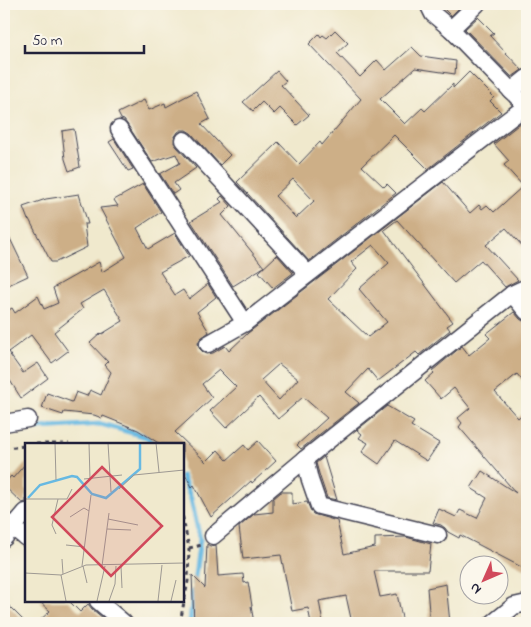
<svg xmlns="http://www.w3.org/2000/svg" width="531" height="627" font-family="'Indie Flower',sans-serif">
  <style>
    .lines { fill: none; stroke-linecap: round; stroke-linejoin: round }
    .stream { stroke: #67b9e2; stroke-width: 5 }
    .building { fill: #cdaf87; fill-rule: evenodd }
    .minor-casing { stroke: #414051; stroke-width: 19 }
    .path { stroke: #414051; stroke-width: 3; stroke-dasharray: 4 4; stroke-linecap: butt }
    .minor { stroke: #fff; stroke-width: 16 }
    .inset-river { fill: none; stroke: #67b9e2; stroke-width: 2.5 }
    .inset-road { fill: none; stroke: #9e9993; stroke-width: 1 }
    .view { fill: #d1495b; fill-opacity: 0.15; stroke: #d1495b; stroke-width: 2.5 }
    .inset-edge { fill: none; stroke: #22223b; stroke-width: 2.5 }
  </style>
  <rect width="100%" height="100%" fill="#fbf7ec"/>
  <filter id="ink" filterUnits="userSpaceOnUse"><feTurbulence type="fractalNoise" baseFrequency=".02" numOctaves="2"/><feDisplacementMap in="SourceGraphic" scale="10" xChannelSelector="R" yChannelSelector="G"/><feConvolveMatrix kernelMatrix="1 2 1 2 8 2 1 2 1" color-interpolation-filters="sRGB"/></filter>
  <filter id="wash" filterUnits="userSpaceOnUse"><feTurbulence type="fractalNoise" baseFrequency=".0096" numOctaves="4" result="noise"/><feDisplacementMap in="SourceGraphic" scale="20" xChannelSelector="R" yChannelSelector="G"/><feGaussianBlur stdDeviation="1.12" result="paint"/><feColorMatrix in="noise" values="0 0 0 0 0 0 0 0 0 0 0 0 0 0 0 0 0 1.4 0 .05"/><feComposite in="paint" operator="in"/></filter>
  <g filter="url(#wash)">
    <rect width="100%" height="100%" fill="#f0e9cd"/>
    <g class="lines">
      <!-- stream -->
      <g class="stream">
        <path d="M4 432 23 429 101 424 147 437 154 444"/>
        <path d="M182 476 191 499 200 539 194 583"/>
        <path d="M190 623 193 591"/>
      </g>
    </g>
    <g id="blocks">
      <!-- building -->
      <g class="building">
        <path d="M439 4H461L462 5 451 16Z"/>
        <path d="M478 17 494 33 490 36 522 70 512 77 465 29Z"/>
        <path d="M335 30 348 43 337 53 360 77 377 60 386 70 412 47 421 56 456 61 455 74 415 68 380 99 405 124 422 108 425 111 453 84V88L469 72 494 97 490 101 501 112 428 169 394 135 362 166 384 187 387 184 396 193 309 261 237 182 278 142 299 164 320 142 322 145 361 99 309 44 319 34 321 37 323 35 327 38ZM293 179 314 201 296 218 275 196Z"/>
        <path d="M277 71 286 81 281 85 309 115 297 125 280 108 274 114 262 102 253 111 243 102Z"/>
        <path d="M196 91 210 119 201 124 230 155 220 165 191 133 186 130H181L178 132 174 138V143L177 147 196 168 174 183 179 190 173 194 160 174 180 163 176 154 152 162 127 124 124 120 121 119 118 113 144 100 149 110 165 103 166 107Z"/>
        <path d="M527 118V251L506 228 486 245 518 280 505 287 481 260 454 283 397 220 384 230 453 322 447 326 450 330 419 355 416 352 378 381 368 369 346 392 359 403 301 449 297 445 327 418 303 397 278 419 259 397 226 428 210 411 236 387 219 370 202 384 212 398 175 432 206 462 218 450 227 460 244 445 248 450 258 441 276 461 252 483 251 481 211 517 194 485 192 487 182 468V444H160L138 430 103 416 102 418 94 415 64 412 63 415 42 408 47 393 72 402 76 392 87 396 90 390 101 395 111 372 105 365 108 362 90 343 101 333 102 334 123 321 104 290 80 304 83 309 54 332 68 351 52 363 31 335 8 352 23 373 38 363 48 378 21 398 4 371V313L12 308 15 313 38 296 44 309 58 303 53 288 99 262 102 272 126 257 100 208 118 206 114 200 143 184 161 212 137 228 148 249 175 233 189 256 160 272 175 295 183 290 189 299 208 284 216 297 197 312 209 332 200 339 198 343 199 348 203 352 207 354 213 353 225 346 229 351 248 333 443 182 470 213 479 205 482 209 487 205 494 212 523 186 504 165 509 161 494 144ZM373 245 389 263 359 289 387 322 368 337 328 299 357 269 351 262ZM279 364 298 379 279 400 261 380Z"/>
        <path d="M74 129 80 167 69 171 65 159 62 131Z"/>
        <path d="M114 139 133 169 128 171 109 142Z"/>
        <path d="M79 194 88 224H84L87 247 56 262H51L29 219 28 220 23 207 46 199Z"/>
        <path d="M222 196 231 206 222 215 264 267 233 286 191 221 222 202 219 199Z"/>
        <path d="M4 226 28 276 4 287Z"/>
        <path d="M277 255 293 273 273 288 259 272Z"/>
        <path d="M514 312 520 319 523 321 527 322V386L517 374 495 392 518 418 527 410V570L460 535 459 538 448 532 445 528 441 525 433 523 439 509 456 517 460 510 477 518 487 498 471 488 482 471 516 493 459 427 462 423 458 418 470 408 454 388 441 399 425 381 434 373 432 371 462 346 469 355 490 338 486 334Z"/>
        <path d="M387 406 414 422 411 426 439 443 427 461 395 441 379 464 362 452 368 443 359 438 362 434 357 430Z"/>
        <path d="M324 457 337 500 327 498 320 477 316 463Z"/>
        <path d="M26 463V502L22 503 4 486V484L11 476 13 478Z"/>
        <path d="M281 492H292V504L307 502 310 509 313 514 337 521 344 554 375 547V538L406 537 431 544 428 571H374L380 597 397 594 403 623H352L346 596 319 601 323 623H311L308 608 292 611 281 555 243 559 239 527 254 514 273 512V499Z"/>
        <path d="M207 544 210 546 216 545 218 576 243 574 244 583 248 582 252 606H251L254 623H194L192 575 205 588Z"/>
        <path d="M446 584 450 623H430L427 588Z"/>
        <path d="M4 601 26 623H4Z"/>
        <path d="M39 601H69L80 612 88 604 92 609 109 623H37L50 611Z"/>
      </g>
    </g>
  </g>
  <g filter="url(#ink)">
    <use href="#blocks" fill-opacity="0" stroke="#414051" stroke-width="1"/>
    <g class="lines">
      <!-- minor casing -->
      <g class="minor-casing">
        <g id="minor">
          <path d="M428 4 433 14 451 29 527 107"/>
          <path d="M451 29 477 4"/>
          <path d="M511 91 527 78"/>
          <path d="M119 129 245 323"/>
          <path d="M184 140 308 274"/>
          <path d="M512 294 527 312"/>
          <path d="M208 344 245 323 526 106"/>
          <path d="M4 423 28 419"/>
          <path d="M305 459 310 480 319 506 438 535"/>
          <path d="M4 520 26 538"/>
          <path d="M213 536 305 459 512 294 527 287"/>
          <path d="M4 538 26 512"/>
          <path d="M98 601 124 623"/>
          <path d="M493 623 514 606 527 603"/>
        </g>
      </g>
      <!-- path -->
      <g class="path">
        <path d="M36 444H69"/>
        <path d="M4 448 26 446"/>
        <path d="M189 548 202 545"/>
        <path d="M180 623 188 581 189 548 182 514"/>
      </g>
      <!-- minor -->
      <use href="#minor" class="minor"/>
    </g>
  </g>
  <!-- overview -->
  <g transform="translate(25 443)">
    <rect width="159" height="159" fill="#f0e9cd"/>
    <path class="inset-river" d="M3 55 15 42 47 33 52 34 67 51 81 55 115 26V0"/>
    <path class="inset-road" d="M30 0 31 37M64 0 65 36M83 0 86 49M131 0 134 29M59 36 97 32M94 46 109 32 159 27M0 56H42L47 46M45 74 59 65 64 68M83 76 113 82M82 86 106 87M31 91 27 82 33 56M41 102 60 104M37 116 38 131M57 123 66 52M58 123 62 140M77 123 84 70M96 123 97 145M0 130 36 132 61 122 159 120M36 132 41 158M72 158 80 123M84 158 90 141 91 123M133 158 137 122M146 158 151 137"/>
    <path class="view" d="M77 24 137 83 86 133 27 74Z"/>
    <rect width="159" height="159" class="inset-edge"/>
  </g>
  <!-- margin -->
  <rect width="531" height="627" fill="none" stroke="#fbf7ec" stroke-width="20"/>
  <!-- north arrow -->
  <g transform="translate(484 580) rotate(225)"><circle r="24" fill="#fbf7ec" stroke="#a4a2a5"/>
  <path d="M0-4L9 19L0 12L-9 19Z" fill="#d1495b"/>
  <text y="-8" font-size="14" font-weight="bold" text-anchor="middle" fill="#22223b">N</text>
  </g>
  <!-- scale -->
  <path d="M25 45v8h119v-8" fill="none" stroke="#22223b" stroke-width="2.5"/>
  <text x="32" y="45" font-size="15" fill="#22223b" stroke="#fbf7ec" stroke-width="4" paint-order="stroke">50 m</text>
</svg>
